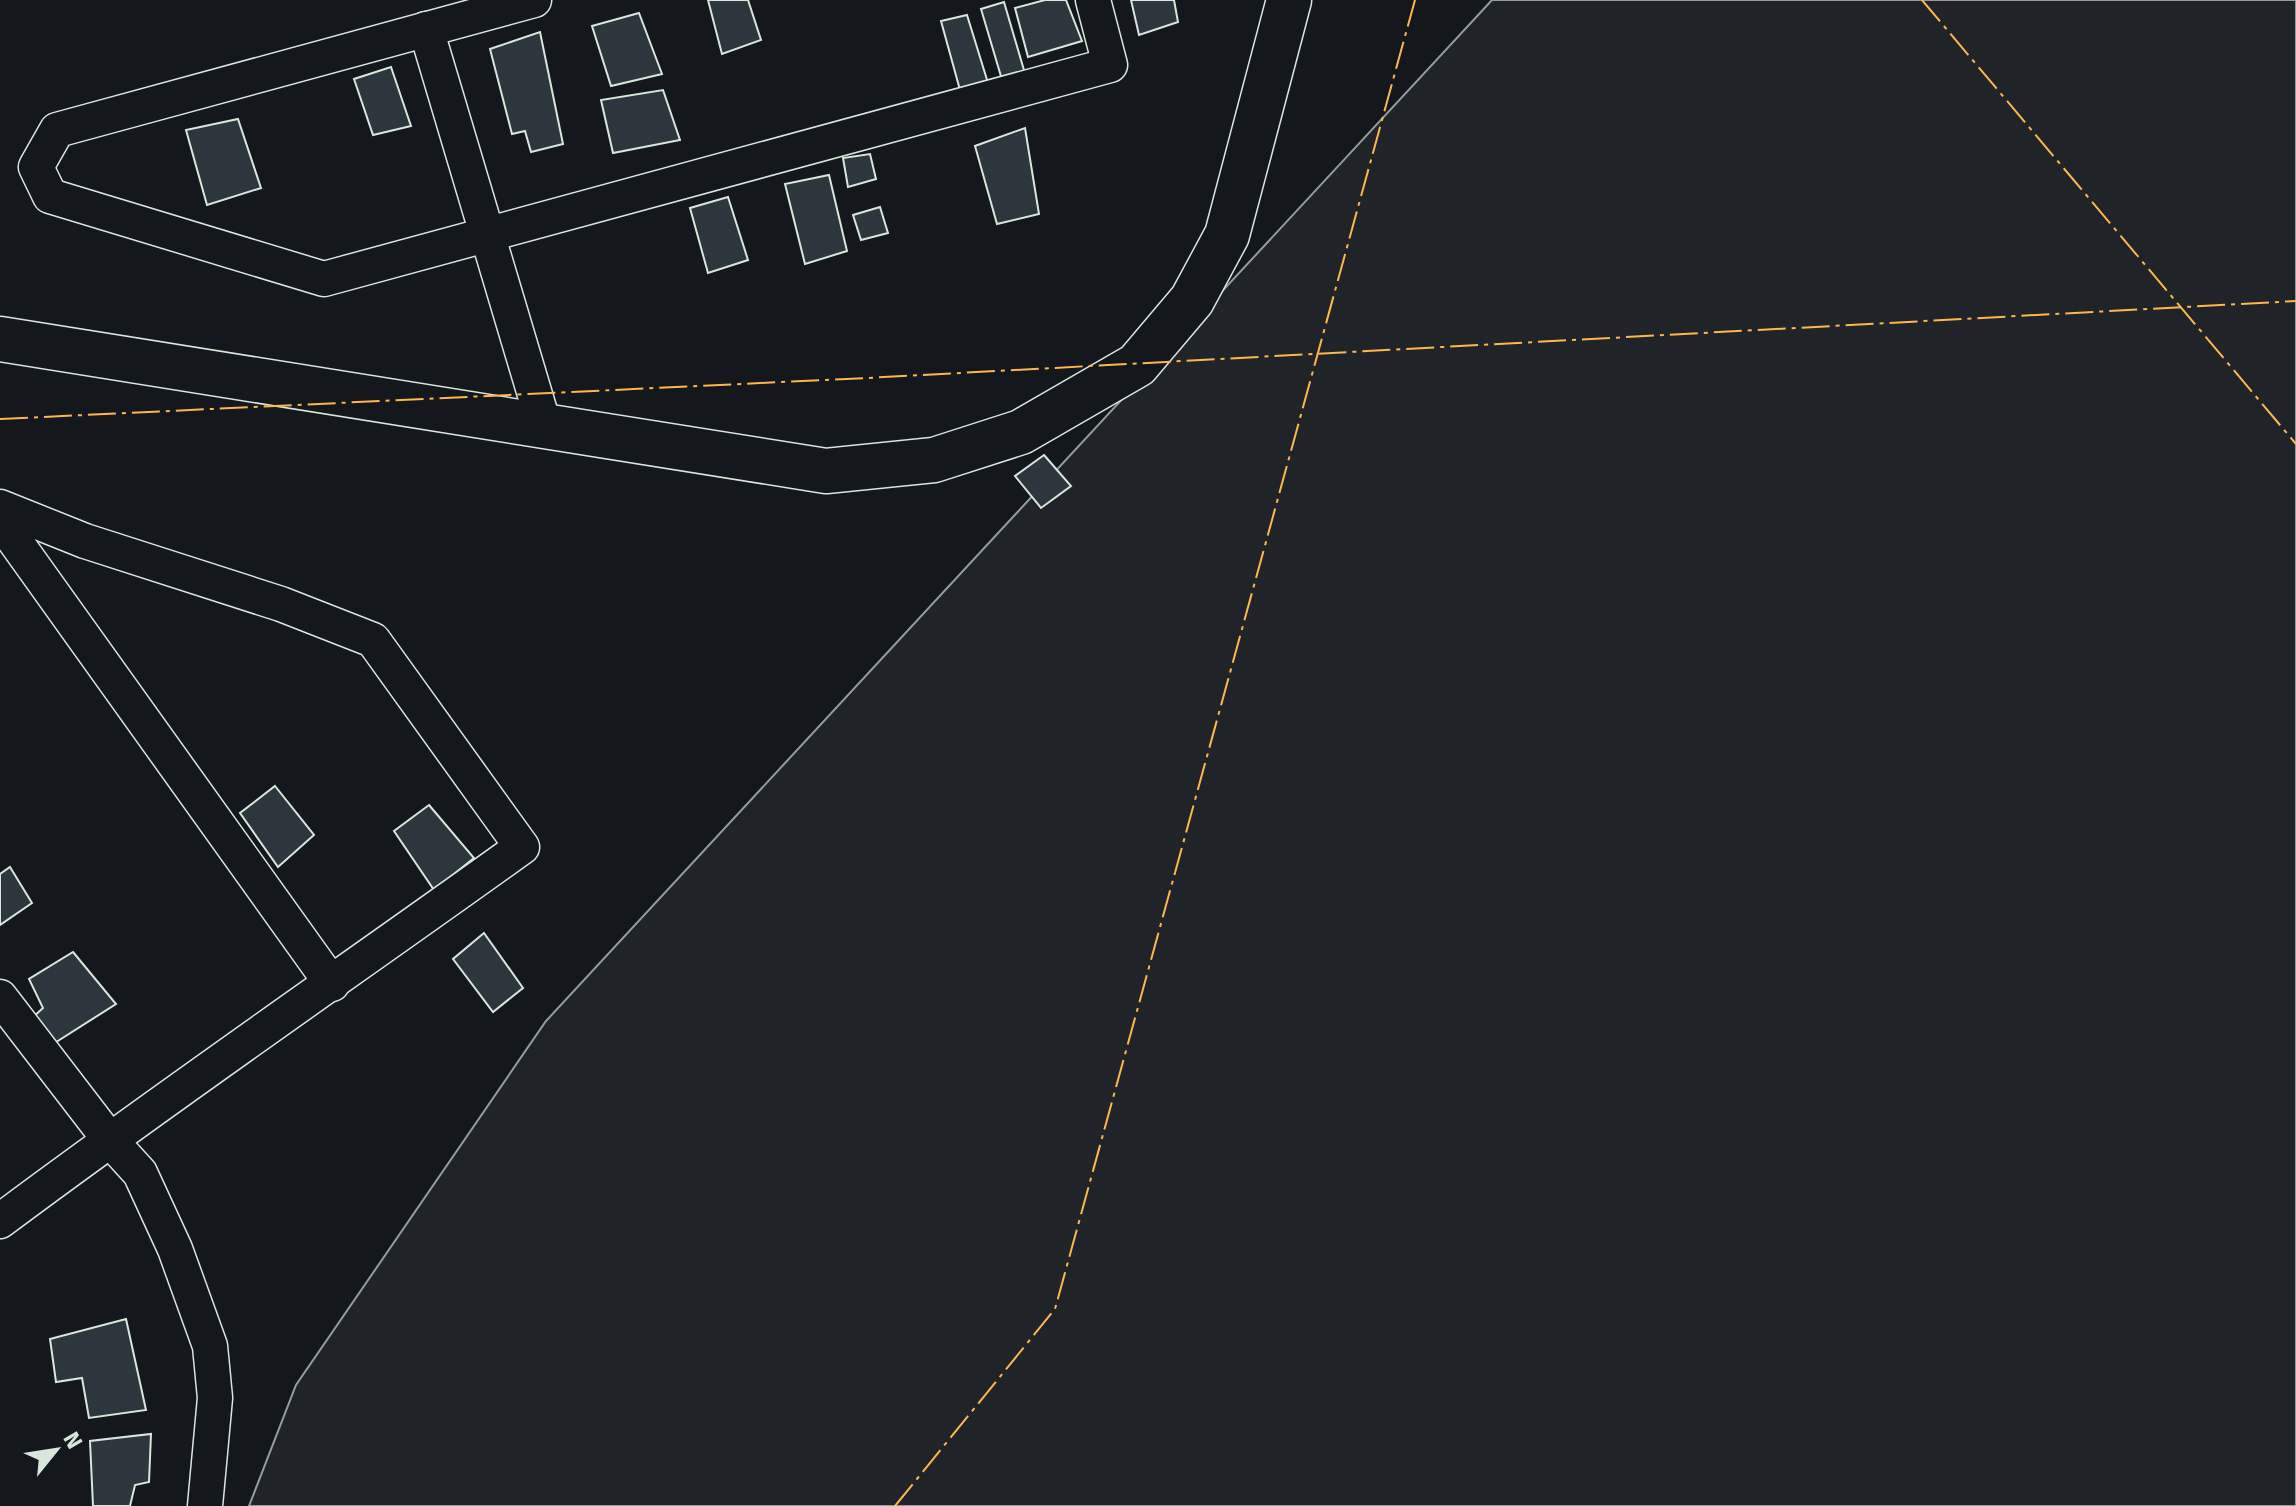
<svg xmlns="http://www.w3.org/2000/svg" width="2296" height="1506" font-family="'Fira Sans',sans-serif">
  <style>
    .green { fill: #202428; stroke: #939e99; stroke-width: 2 }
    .building { fill: #2c363c; stroke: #d8e6dc; stroke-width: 2 }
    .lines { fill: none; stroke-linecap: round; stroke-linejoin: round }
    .minor-casing { stroke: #d8e6dc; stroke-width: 37 }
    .tertiary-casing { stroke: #d8e6dc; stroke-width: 47 }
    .minor { stroke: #14181c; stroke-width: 34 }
    .tertiary { stroke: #14181c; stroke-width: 44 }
    .power { stroke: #ffb74d; stroke-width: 2; stroke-dasharray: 28 6 4 6; stroke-linecap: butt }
  </style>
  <rect width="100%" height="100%" fill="#14181c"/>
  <!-- green -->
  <path class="green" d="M1492 0H2296V1506H249L296 1385 546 1021Z"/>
  <!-- building -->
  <g class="building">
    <path d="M708 0H748L761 40 722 54Z"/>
    <path d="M1045 0H1066L1082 41 1028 57 1015 8Z"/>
    <path d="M1131 0H1174L1178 22 1139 35Z"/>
    <path d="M1004 2 1026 77 1003 83 981 9Z"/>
    <path d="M639 13 662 74 611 86 592 26Z"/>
    <path d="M967 15 988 83 960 90 941 21Z"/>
    <path d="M540 32 563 144 531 152 525 131 512 134 490 49Z"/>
    <path d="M391 67 411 126 373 135 354 79Z"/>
    <path d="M663 90 680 140 613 153 601 100Z"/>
    <path d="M238 119 261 188 207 205 186 130Z"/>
    <path d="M1025 128 1039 214 997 224 975 146Z"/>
    <path d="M870 154 876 179 848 187 843 158Z"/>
    <path d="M829 175 847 251 805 264 785 184Z"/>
    <path d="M728 197 748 260 708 273 690 208Z"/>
    <path d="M880 207 888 233 861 240 853 215Z"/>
    <path d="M1044 455 1071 486 1041 508 1015 476Z"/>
    <path d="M275 786 314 835 278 867 240 813Z"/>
    <path d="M429 805 474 858 434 890 394 831Z"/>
    <path d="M10 867 32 903 0 925V874Z"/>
    <path d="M484 933 523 988 493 1012 453 959Z"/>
    <path d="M73 952 116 1004 50 1046 31 1019 43 1008 29 979Z"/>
    <path d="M126 1319 146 1410 89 1418 82 1378 56 1382 50 1339Z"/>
    <path d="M151 1434 149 1482 135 1485 130 1506H93L90 1441Z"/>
  </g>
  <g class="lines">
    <!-- minor casing -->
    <g class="minor-casing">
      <g id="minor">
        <path d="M534 0 57 130 36 167 50 196 324 279 1110 65 1093 0"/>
        <path d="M426 29 544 425"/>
        <path d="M0 507 85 541 281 604 373 640 522 847C348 972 171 1093 0 1221"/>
        <path d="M0 520 332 984"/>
        <path d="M0 997 109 1139 140 1173 175 1249 210 1346 215 1398 205 1506"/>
      </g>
    </g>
    <!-- tertiary casing -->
    <g class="tertiary-casing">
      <path id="tertiary" d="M0 339 826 471 934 460 1021 432 1137 365 1192 300 1227 235 1289 0"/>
    </g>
    <!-- minor -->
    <use href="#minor" class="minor"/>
    <!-- tertiary -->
    <use href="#tertiary" class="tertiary"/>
    <!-- power -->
    <g class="power">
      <path d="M1922 0 2296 444"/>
      <path d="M0 419 867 378 2296 301"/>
      <path d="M895 1506 1055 1309 1415 0"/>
    </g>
  </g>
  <!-- north arrow -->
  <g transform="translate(56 1450) rotate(60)" stroke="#14181c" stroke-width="6" paint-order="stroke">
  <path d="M0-6L14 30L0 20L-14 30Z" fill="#d8e6dc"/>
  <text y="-12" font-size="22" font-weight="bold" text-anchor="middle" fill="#d8e6dc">N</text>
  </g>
</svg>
